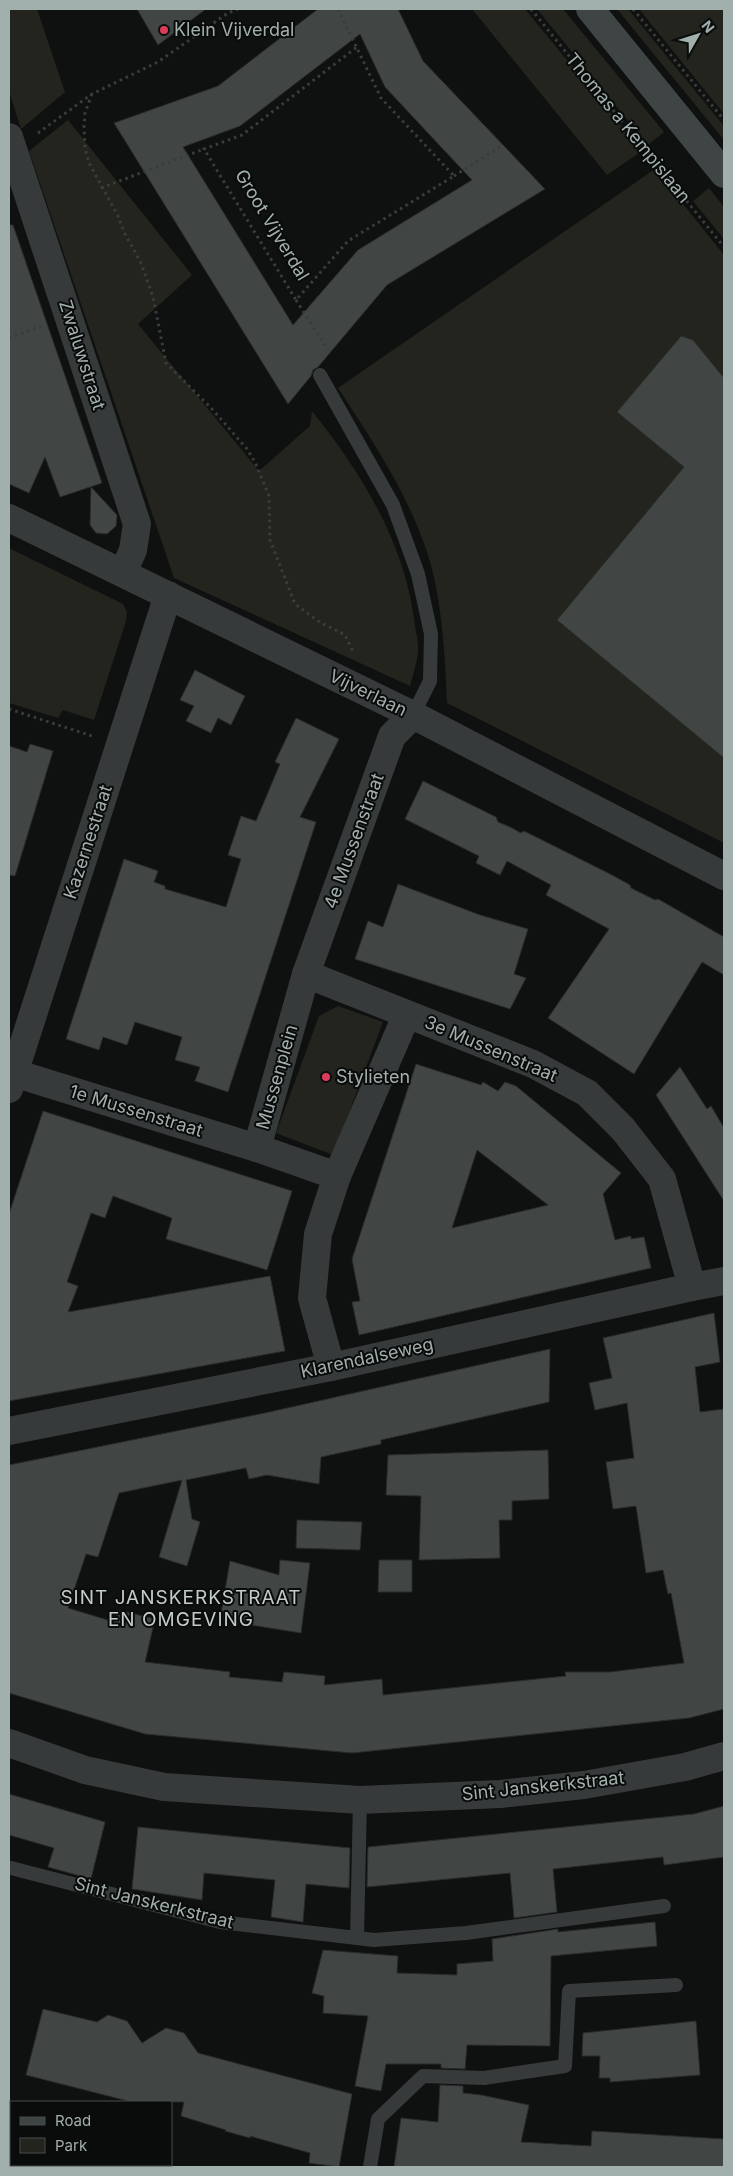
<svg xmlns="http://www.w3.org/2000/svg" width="733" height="2176" font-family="Inter,sans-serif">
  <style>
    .green { fill: #23241e }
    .building { fill: #414645; stroke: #292c2c; fill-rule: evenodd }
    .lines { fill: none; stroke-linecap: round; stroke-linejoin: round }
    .path { stroke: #393e3d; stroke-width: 3; stroke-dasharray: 2.5 4; stroke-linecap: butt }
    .lane { stroke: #363a3a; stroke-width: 14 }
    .street { stroke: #363a3a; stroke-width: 28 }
    .secondary { stroke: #3f4544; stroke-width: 28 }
    .poi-dot { fill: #dc3c5a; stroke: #0a0b0b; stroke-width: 2 }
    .labels { text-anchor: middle; stroke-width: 4; stroke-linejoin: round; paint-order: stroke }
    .poi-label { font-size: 18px; fill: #a2b0ad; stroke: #0a0b0b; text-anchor: start }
    .street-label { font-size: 18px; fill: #a2b0ad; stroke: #0a0b0b }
    .neighbourhood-label { font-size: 19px; letter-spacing: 1px; fill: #c2cccb; stroke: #0a0b0b }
  </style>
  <rect width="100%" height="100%" fill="#0f1010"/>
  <!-- green -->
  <g class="green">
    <path d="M9 9H37L65 92 21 129 9 91Z"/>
    <path d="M472 9H525L642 151 607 175Z"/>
    <path d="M537 9H563L664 132 648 145Z"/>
    <path d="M617 9H628L724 126V140Z"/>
    <path d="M639 9H724V114Z"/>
    <path d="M68 120 192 275 138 324 259 471 310 426 312 411C361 472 403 540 414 618 415 629 419 642 418 652 417 663 413 675 410 686L174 578 29 151Z"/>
    <path d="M655 169 724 255V843L447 703C445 655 442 598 427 552 407 492 372 440 338 388Z"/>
    <path d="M709 188 724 207V239L693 201Z"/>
    <path d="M9 548 123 604 127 612 126 621 94 720 63 710 58 718 9 703Z"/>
    <path d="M338 1006 383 1022 333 1155 276 1133 319 1016Z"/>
  </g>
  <!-- building -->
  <g class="building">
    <path d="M137 9H206L158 45Z"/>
    <path d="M318 9H398L423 61 545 189 387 285 318 367 313 370 311 376 288 404 114 123 218 86ZM360 34 385 87 472 180 358 250 293 325 183 147 240 126Z"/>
    <path d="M9 225H13L102 483 60 497 45 457 29 493 9 484Z"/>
    <path d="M681 336 693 340 724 378V758L557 620 684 467 617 412Z"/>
    <path d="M91 487 117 515 116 526 107 534 96 533 90 525Z"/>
    <path d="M195 670 245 696 231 725 218 718 211 733 186 721 194 706 180 700Z"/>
    <path d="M296 718 339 739 300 817 316 822 228 1092 195 1081 200 1067 175 1060 182 1037 135 1022 127 1045 103 1037 99 1050 66 1039 124 859 158 871 154 882 165 886V889L226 907 241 859 228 855 241 816 256 821 280 764 275 762Z"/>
    <path d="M30 744 53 751 15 876 9 875V746L27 752Z"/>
    <path d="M423 781 496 817 498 822 510 827 521 833 524 831 612 875 630 885 631 888 655 900 658 899 724 937V975L702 962 634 1074 548 1018 609 929 546 895 551 885 507 861 500 875 476 863 479 856 405 819Z"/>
    <path d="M398 884 480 915 528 929 514 974 526 978 510 1009 355 959 368 921 383 927Z"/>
    <path d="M416 1064 481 1085 483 1082 498 1091 505 1082 516 1086 621 1173 603 1194 615 1240 631 1236V1239L644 1237 651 1268 359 1335 352 1302 360 1301 352 1259ZM477 1150 548 1205 452 1228Z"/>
    <path d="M680 1067 707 1109 711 1106 724 1128V1201L656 1095Z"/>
    <path d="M43 1111 292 1191 267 1270 166 1239 172 1218 113 1196 105 1218 91 1213 67 1282 78 1286 68 1312 270 1276 285 1351 9 1401V1214Z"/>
    <path d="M714 1313 720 1362 695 1367 700 1412 724 1409V1709L689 1718 352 1753 145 1734 9 1693V1465L265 1413 550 1349 549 1402 381 1440V1444L321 1457 319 1484 267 1475 249 1479 246 1468 186 1480 192 1519 200 1522 187 1566 159 1557 182 1480 119 1493 98 1557 86 1554 68 1608 114 1622 118 1610 155 1619 145 1662 230 1672 229 1677 282 1682 284 1672 325 1676 324 1685 382 1679 383 1695 566 1676 565 1672H610L684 1663 671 1593 668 1594 663 1570 646 1573 636 1506 613 1509 606 1462 634 1458 627 1403 595 1410 589 1383 612 1378 603 1338Z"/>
    <path d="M548 1450 549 1499 512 1501V1520H499L500 1558 419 1560 421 1496 386 1495 388 1455Z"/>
    <path d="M297 1520 362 1522 360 1550 296 1548Z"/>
    <path d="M280 1560 310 1563 301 1633 220 1620 230 1561 279 1575Z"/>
    <path d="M379 1560H412V1592H378Z"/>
    <path d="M9 1794 105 1822 91 1879 48 1867 54 1848 9 1835Z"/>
    <path d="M724 1806V1857L664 1865 663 1857 553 1869 557 1912 514 1918 510 1873 367 1887 368 1847 694 1814Z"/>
    <path d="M138 1827 350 1848 349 1888 306 1884 303 1922 271 1917 275 1880 204 1873 202 1900 132 1889Z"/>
    <path d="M655 1922 657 1946 551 1956 550 2046 467 2045 465 2069 441 2068V2064H386L381 2091 355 2086 368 2016 323 2013 324 1996 312 1993 323 1950 398 1956 397 1973 457 1975V1964L493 1961 492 1939 558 1929V1932Z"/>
    <path d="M43 2009 97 2022 108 2015 127 2021 142 2043 166 2028 184 2033 198 2053 352 2094 339 2167 309 2163 310 2153 250 2136V2138L225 2131 226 2130 181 2116 184 2102H132L26 2075Z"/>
    <path d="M696 2021 700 2075 610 2082V2078H599L600 2056H582L583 2033Z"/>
    <path d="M440 2085 463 2086V2093L481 2095 529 2105 521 2142 591 2146 592 2131 724 2139V2167H394L401 2118 438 2122Z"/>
  </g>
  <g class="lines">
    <!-- path -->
    <g class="path">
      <path d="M338 9 381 98 454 176 348 241 296 300 204 149 242 135 357 47"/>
      <path d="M531 9 724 247"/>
      <path d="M633 9 724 120"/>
      <path d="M92 94 85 113 84 127 85 148 89 163 118 216 124 232 141 263 153 297 166 363 213 410 247 449 255 462 269 496 270 540 295 604 318 621 345 635 354 653"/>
      <path d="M38 133 92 94 158 62 228 13 238 9"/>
      <path d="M454 176 500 147"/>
      <path d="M101 188 204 149"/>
      <path d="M296 300 328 350"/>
      <path d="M9 338 41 326"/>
      <path d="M9 709 92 736"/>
    </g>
    <!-- lane -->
    <g class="lane">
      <path d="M320 375 393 505 418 574 431 634 430 681 413 715"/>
      <path d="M11 1868 220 1922 374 1940 466 1933 664 1906"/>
      <path d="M357 1938 360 1800"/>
      <path d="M370 2167 378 2119 423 2076 484 2078 565 2066 569 1991 676 1985"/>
    </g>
    <!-- street -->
    <g class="street">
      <path d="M9 137 137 524 133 550 123 573"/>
      <path d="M9 518 413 715 724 876"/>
      <path d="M306 974 392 736 413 715"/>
      <path d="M407 1014 337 1176 257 1148 306 974 533 1064 587 1093 623 1129 662 1179 692 1287"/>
      <path d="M14 1073 257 1148"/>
      <path d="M9 1089 168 595"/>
      <path d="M331 1367 312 1298 318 1234 337 1176"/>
      <path d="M9 1431 331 1367 692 1287 724 1281"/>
      <path d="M9 1743 85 1770 164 1787 360 1800 500 1794 584 1785 685 1767 724 1756"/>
      <path d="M9 2132H11"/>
      <path d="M134 2165 144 2167"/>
    </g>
    <!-- secondary -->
    <path class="secondary" d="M590 9 724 174"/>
  </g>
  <!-- markers -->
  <g class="poi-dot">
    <circle cx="164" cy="30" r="5"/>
    <circle cx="326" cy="1077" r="5"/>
  </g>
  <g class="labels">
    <!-- poi labels -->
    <g class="poi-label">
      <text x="174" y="36">Klein Vijverdal</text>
      <text x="336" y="1083">Stylieten</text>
    </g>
    <!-- street labels -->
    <g class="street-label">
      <text transform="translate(628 128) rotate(51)" y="6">Thomas a Kempislaan</text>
      <text transform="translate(272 225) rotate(59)" y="6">Groot Vijverdal</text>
      <text transform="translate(82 355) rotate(72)" y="6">Zwaluwstraat</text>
      <text transform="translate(368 693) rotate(26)" y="6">Vijverlaan</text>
      <text transform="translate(354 841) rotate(-70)" y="6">4e Mussenstraat</text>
      <text transform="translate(88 842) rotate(-72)" y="6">Kazernestraat</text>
      <text transform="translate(491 1049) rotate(23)" y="6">3e Mussenstraat</text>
      <text transform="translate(277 1077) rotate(-74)" y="6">Mussenplein</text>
      <text transform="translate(136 1111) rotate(17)" y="6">1e Mussenstraat</text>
      <text transform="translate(367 1358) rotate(-12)" y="6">Klarendalseweg</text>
      <text transform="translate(543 1786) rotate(-6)" y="6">Sint Janskerkstraat</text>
      <text transform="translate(154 1903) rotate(14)" y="6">Sint Janskerkstraat</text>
    </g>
    <!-- neighbourhood labels -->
    <g class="neighbourhood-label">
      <text x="181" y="1604">SINT JANSKERKSTRAAT<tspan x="181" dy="22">EN OMGEVING</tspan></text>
    </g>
  </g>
  <!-- border -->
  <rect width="733" height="2176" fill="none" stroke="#a2b0ad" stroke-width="20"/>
  <!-- legend -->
  <rect x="10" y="2101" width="162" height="65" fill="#0a0b0b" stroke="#474d4c"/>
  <rect x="20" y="2117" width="25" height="8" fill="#3f4544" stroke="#474d4c"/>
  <text x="55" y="2126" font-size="15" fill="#a2b0ad">Road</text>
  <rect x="20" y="2138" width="25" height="15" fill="#23241e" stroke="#474d4c"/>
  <text x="55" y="2151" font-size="15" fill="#a2b0ad">Park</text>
  <!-- north arrow -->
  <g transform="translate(698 35) rotate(51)" stroke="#0a0b0b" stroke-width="4" paint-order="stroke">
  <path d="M0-4L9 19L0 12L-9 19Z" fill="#a2b0ad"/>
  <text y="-8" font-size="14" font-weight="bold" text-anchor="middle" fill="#a2b0ad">N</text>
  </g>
</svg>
